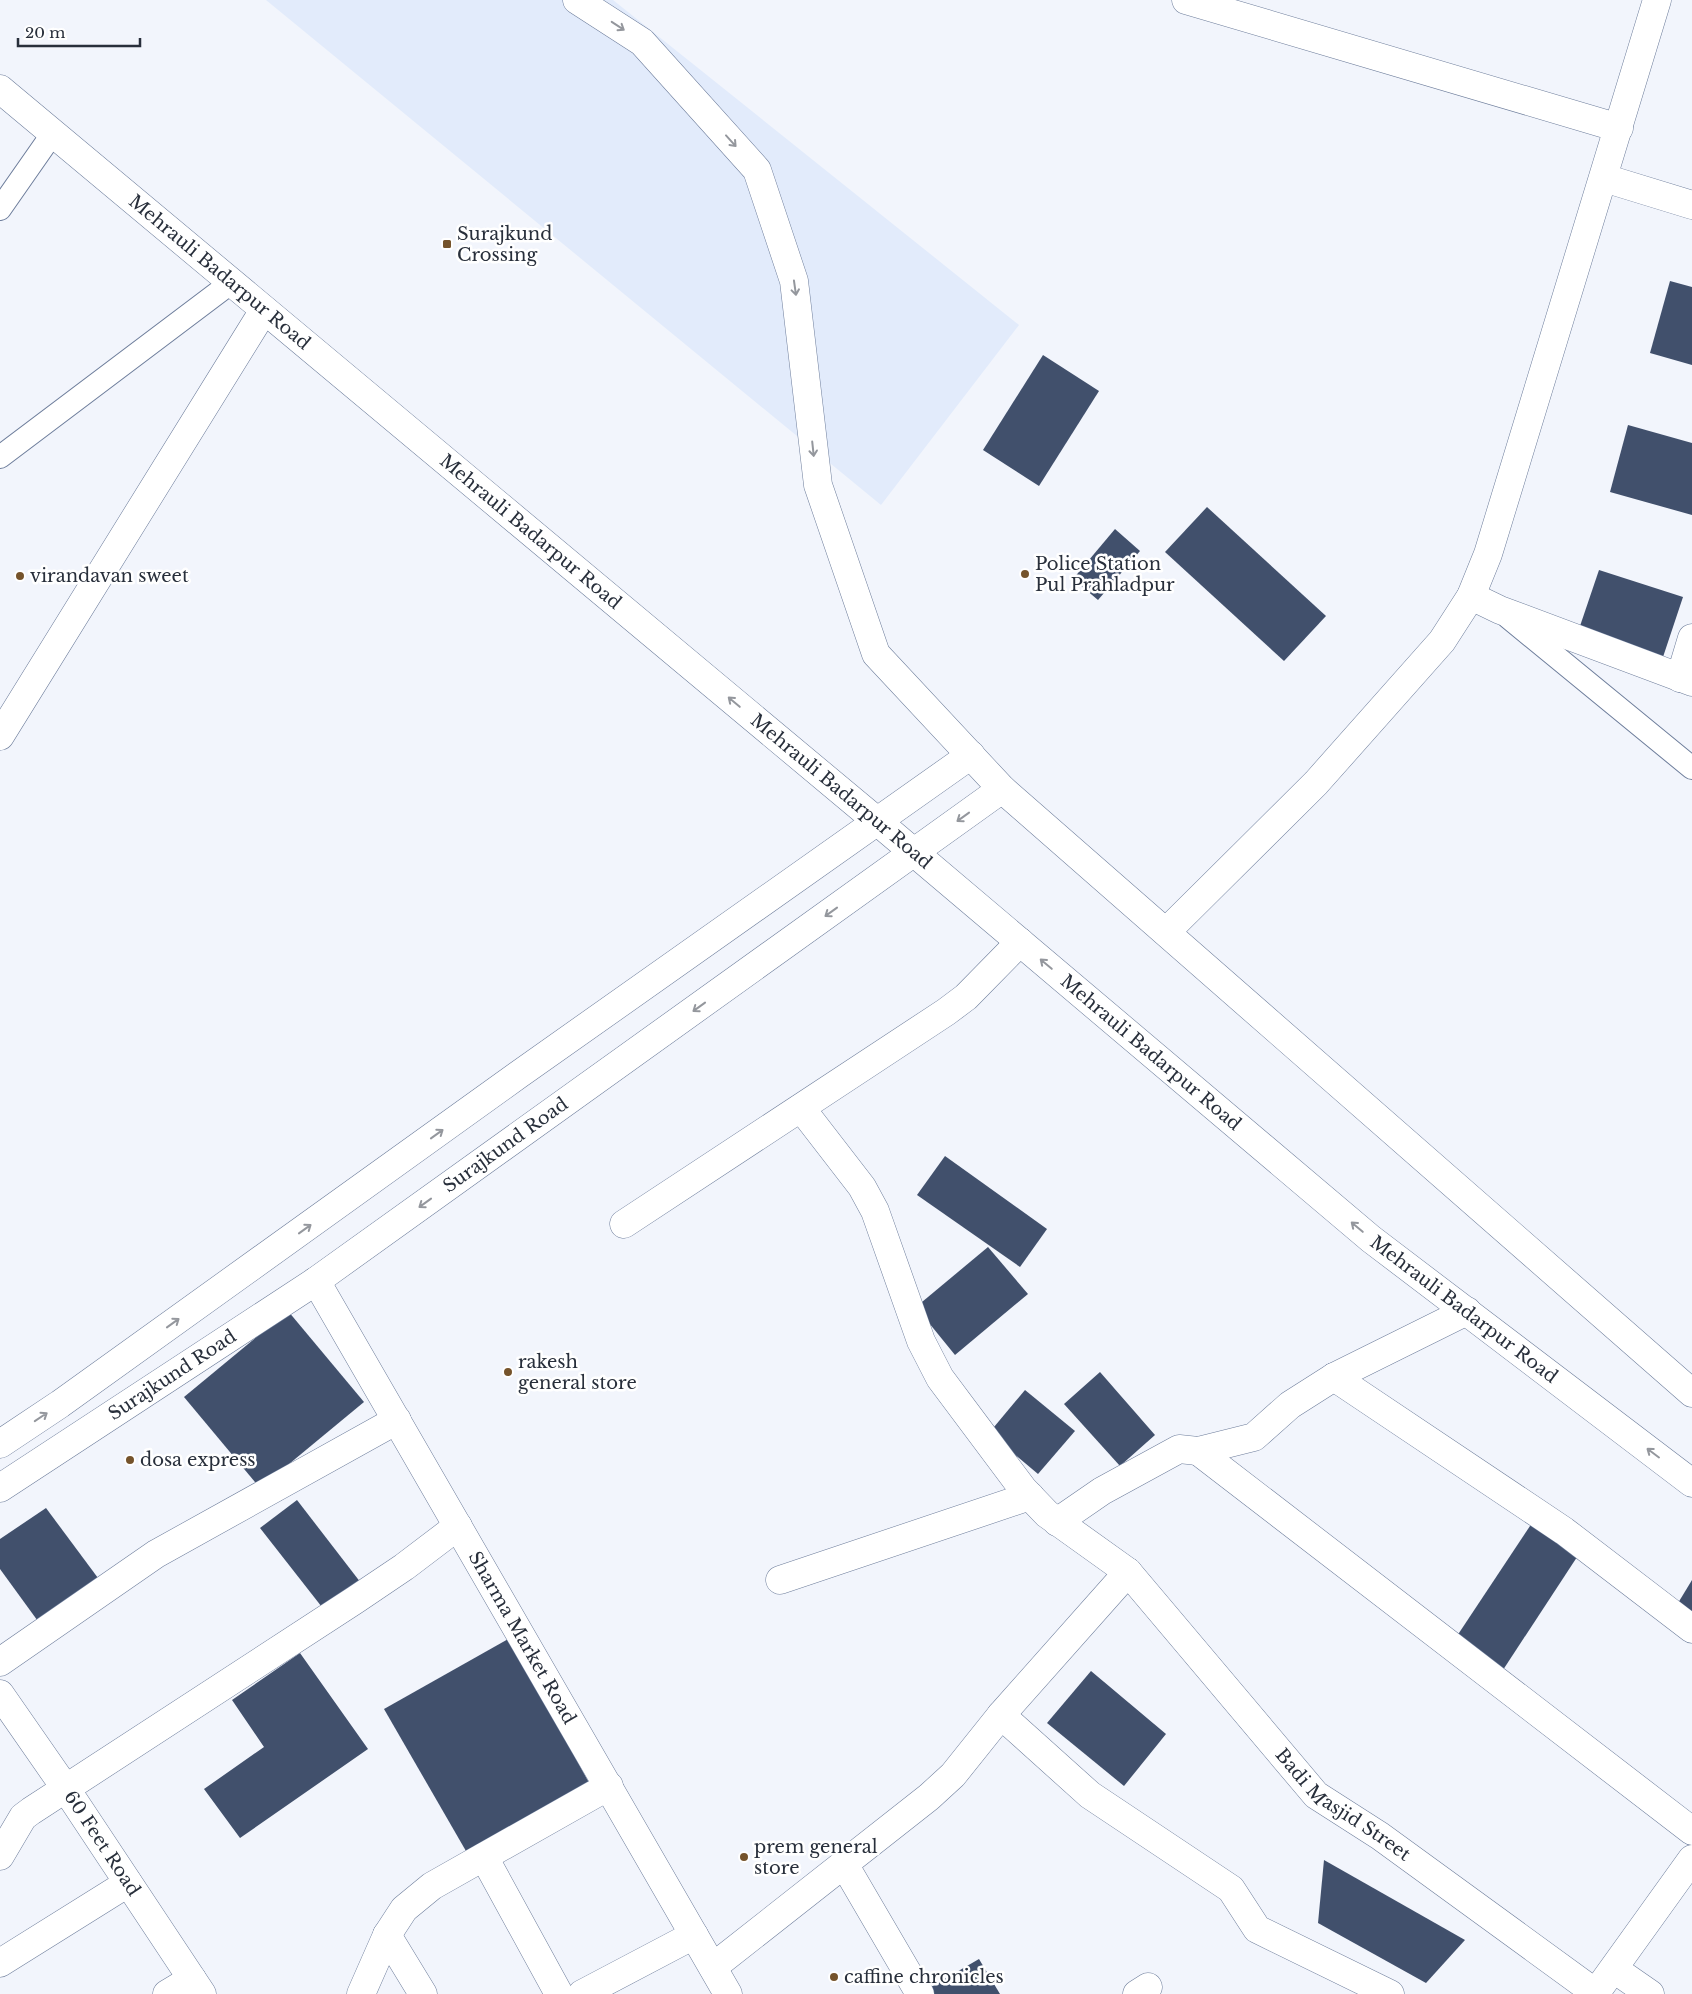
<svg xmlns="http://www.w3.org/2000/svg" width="1692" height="1994" font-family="'Libre Baskerville',serif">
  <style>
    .built { fill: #e2ebfb }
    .building { fill: #41506c }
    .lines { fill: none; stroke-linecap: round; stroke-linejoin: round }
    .service-casing { stroke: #6d7d9b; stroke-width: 24 }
    .minor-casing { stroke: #6d7d9b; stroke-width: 29 }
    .secondary-casing { stroke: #6d7d9b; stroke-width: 29 }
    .primary-casing { stroke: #6d7d9b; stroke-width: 29 }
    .service { stroke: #fff; stroke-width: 22 }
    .minor { stroke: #fff; stroke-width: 28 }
    .secondary { stroke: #fff; stroke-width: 28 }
    .primary { stroke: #fff; stroke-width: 28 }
    .oneway { stroke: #94979d }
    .poi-dot { fill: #75532b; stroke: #fff; stroke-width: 2 }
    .labels { text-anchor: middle; stroke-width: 5; stroke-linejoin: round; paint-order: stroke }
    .poi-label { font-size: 18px; fill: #282f3b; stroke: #fff; text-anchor: start }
    .street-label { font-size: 18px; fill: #282f3b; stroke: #fff }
  </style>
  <rect width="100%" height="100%" fill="#f2f5fc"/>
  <!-- built -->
  <path class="built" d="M266 0H613L1019 325 881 505Z"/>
  <!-- building -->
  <g class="building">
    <path d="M1670 281 1692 287V365L1650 353Z"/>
    <path d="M1043 355 1099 391 1039 486 983 450Z"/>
    <path d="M1628 425 1692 443V515L1610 492Z"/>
    <path d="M1207 507 1326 616 1284 661 1165 552Z"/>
    <path d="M1115 529 1140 551 1098 600 1073 579Z"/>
    <path d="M1599 570 1683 597 1663 657 1579 629Z"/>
    <path d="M945 1156 1047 1229 1020 1267 917 1195Z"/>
    <path d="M988 1247 1028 1294 955 1355 916 1307Z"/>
    <path d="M288 1311 364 1402 260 1488 184 1397Z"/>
    <path d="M1100 1372 1155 1435 1120 1466 1064 1404Z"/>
    <path d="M1025 1390 1075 1431 1038 1474 989 1433Z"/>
    <path d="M297 1500 361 1583 325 1611 260 1528Z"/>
    <path d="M46 1508 98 1578 40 1624 0 1569V1539Z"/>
    <path d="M1532 1523 1579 1554 1501 1673 1453 1642Z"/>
    <path d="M1692 1580V1618L1675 1608Z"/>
    <path d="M510 1638 593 1790 470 1858 384 1709Z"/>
    <path d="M300 1653 368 1749 240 1838 204 1789 264 1747 232 1700Z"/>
    <path d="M1091 1671 1166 1734 1124 1786 1047 1723Z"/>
    <path d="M1324 1860 1465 1940 1426 1983 1318 1923Z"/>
    <path d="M979 1959 1000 1994H933L929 1988Z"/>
  </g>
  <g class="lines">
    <!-- service casing -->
    <g class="service-casing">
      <g id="service">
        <path d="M0 209 53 133"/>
        <path d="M0 457 232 282"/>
        <path d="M1509 618 1692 768"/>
      </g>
    </g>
    <!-- minor casing -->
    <g class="minor-casing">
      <g id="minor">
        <path d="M1186 0 1619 128"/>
        <path d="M1604 178 1692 205"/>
        <path d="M1471 596 1500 610 1692 682"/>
        <path d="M1680 678 1692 638"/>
        <path d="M0 736 264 310"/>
        <path d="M1166 932 1316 783 1442 641 1471 596 1488 554 1657 0"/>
        <path id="s1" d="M801 1108 862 1187 875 1211 921 1341 940 1378 1023 1489 1047 1514 1128 1572 1316 1795 1380 1836 1597 1994"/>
        <path d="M624 1224 946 1012 966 997 1020 942"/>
        <path id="s2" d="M316 1281 728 1994"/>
        <path d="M1334 1377 1564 1531 1692 1629"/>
        <path d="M1198 1451 1692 1831"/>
        <path d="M1057 1522 1102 1491 1179 1449 1198 1451 1254 1437 1290 1405 1334 1377 1467 1311"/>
        <path d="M780 1580 1030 1496"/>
        <path d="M0 1662 156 1554 397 1420"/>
        <path id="s3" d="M0 1694 66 1789 202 1994"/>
        <path d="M1001 1715 1090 1795 1231 1889 1257 1929 1390 1994"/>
        <path d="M0 1856 23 1817 31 1811 355 1600 404 1567 458 1526"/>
        <path d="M484 1857 559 1994"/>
        <path d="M844 1864 920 1994"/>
        <path d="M387 1935 423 1994"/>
        <path d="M0 1963 128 1883"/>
        <path d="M713 1967 929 1797 953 1775 1001 1715 1128 1572"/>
        <path d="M1614 1969 1650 1994"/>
        <path d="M167 1994 192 1979"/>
        <path d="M361 1994 387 1935 404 1909 432 1886 609 1786"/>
        <path d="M582 1994 694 1935"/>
        <path d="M1137 1994 1148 1987"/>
        <path d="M1595 1994 1692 1859"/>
      </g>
    </g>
    <!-- secondary casing -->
    <g class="secondary-casing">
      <g id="secondary">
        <path d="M0 1444 60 1404 518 1075 971 755"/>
        <path id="s4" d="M0 1488 316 1281 1002 789"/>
      </g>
    </g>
    <!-- primary casing -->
    <g class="primary-casing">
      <g id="primary">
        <path d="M577 0 642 42 757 170 794 281 818 485 876 654 1002 789 1692 1393"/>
        <path id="s5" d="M0 89 878 822 1371 1239 1692 1483"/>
      </g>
    </g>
    <!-- service -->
    <use href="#service" class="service"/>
    <!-- minor -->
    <use href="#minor" class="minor"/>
    <!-- secondary -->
    <use href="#secondary" class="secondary"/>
    <!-- primary -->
    <use href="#primary" class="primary"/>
  </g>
  <!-- one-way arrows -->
  <defs><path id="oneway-shaft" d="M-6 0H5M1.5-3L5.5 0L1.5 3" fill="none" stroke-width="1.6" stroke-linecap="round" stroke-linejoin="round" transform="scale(1.25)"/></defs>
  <g class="oneway">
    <use href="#oneway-shaft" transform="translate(618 26) rotate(33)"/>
    <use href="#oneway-shaft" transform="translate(731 141) rotate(48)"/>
    <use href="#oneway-shaft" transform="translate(795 288) rotate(82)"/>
    <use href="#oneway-shaft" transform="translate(813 449) rotate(84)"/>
    <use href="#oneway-shaft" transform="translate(734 702) rotate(-140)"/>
    <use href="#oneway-shaft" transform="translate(963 817) rotate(144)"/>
    <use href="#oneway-shaft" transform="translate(831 912) rotate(144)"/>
    <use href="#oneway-shaft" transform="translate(1046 964) rotate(-140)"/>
    <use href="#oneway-shaft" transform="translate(699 1007) rotate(144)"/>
    <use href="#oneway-shaft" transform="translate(437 1134) rotate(-36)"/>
    <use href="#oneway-shaft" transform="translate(425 1203) rotate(144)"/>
    <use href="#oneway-shaft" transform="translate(1357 1227) rotate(-140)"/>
    <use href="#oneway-shaft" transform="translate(305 1229) rotate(-36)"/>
    <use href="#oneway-shaft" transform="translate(173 1323) rotate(-36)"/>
    <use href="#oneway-shaft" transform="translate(41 1417) rotate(-34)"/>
    <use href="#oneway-shaft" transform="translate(1653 1453) rotate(-143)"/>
  </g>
  <!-- markers -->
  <g class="poi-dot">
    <rect x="442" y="239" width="10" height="10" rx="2.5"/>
    <circle cx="1025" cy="574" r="5"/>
    <circle cx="20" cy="576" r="5"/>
    <circle cx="508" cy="1372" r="5"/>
    <circle cx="130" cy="1460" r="5"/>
    <circle cx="744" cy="1857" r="5"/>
    <circle cx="834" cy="1977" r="5"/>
  </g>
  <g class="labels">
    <!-- poi labels -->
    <g class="poi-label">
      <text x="457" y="240">Surajkund<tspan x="457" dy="21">Crossing</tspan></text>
      <text x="1035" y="570">Police Station<tspan x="1035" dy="21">Pul Prahladpur</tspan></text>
      <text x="30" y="582">virandavan sweet</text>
      <text x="518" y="1368">rakesh<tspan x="518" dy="21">general store</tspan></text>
      <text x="140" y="1466">dosa express</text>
      <text x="754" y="1853">prem general<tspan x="754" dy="21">store</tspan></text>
      <text x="844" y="1983">caffine chronicles</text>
    </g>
    <!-- street labels -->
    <g class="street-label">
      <text dy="6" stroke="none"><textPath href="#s5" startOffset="286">Mehrauli Badarpur Road</textPath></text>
      <text dy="6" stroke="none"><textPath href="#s5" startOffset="691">Mehrauli Badarpur Road</textPath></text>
      <text dy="6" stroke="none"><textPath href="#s5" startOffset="1096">Mehrauli Badarpur Road</textPath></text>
      <text dy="6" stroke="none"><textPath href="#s5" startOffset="1501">Mehrauli Badarpur Road</textPath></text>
      <text dy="6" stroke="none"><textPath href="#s4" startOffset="611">Surajkund Road</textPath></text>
      <text dy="6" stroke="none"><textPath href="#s5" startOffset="1906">Mehrauli Badarpur Road</textPath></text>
      <text dy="6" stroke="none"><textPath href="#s4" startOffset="206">Surajkund Road</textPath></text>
      <text dy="6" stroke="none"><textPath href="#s2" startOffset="412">Sharma Market Road</textPath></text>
      <text dy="6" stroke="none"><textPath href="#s1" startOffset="898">Badi Masjid Street</textPath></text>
      <text dy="6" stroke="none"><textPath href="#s3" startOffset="181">60 Feet Road</textPath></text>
    </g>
  </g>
  <!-- scale -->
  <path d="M18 38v8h122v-8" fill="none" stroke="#282f3b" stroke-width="2.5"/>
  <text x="25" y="38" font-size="15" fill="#282f3b" stroke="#ffffff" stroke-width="4" paint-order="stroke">20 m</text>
</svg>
